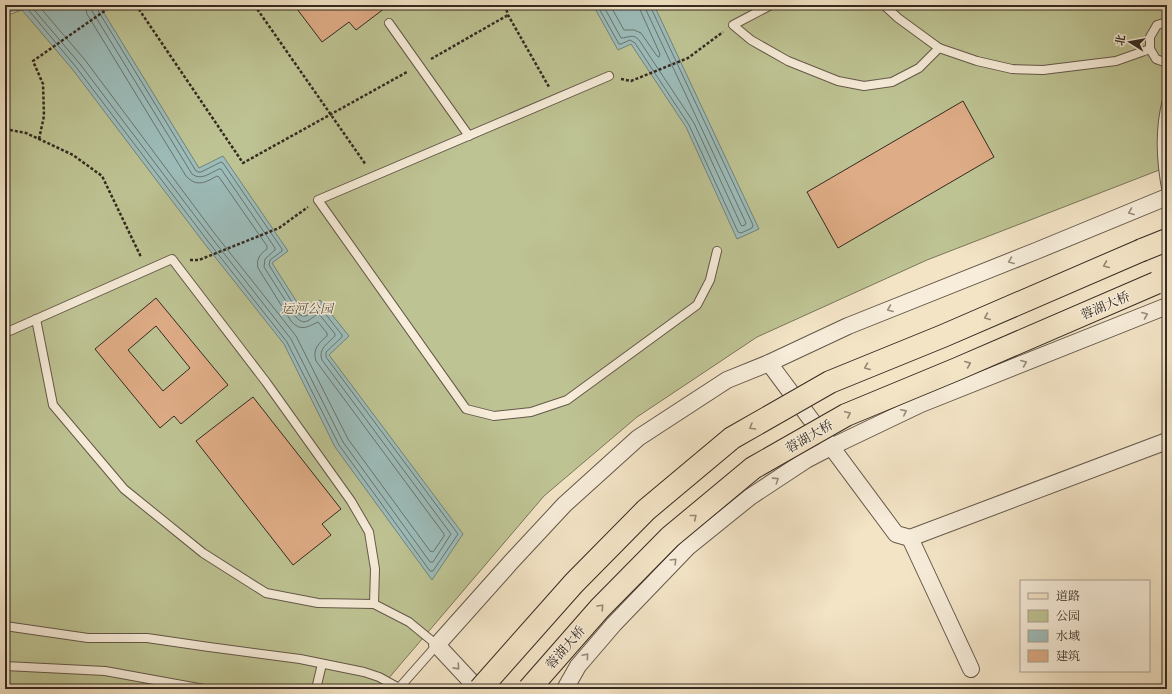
<svg xmlns="http://www.w3.org/2000/svg" width="1172" height="694" font-family="'Libre Caslon Text','Noto Serif SC',serif">
  <style>
    .green { fill: #bec393; stroke: #79765a }
    .water { fill: #9dbdbb; stroke: #73827d }
    .lines { fill: none; stroke-linecap: round; stroke-linejoin: round }
    .shore { stroke: #68746e; stroke-width: 1 }
    .building { fill: #deac86; stroke: #342a21; fill-rule: evenodd }
    .lane-casing { stroke: #64584a; stroke-width: 10 }
    .street-casing { stroke: #64584a; stroke-width: 18 }
    .primary-casing { stroke: #342a21; stroke-width: 24 }
    .path { stroke: #342a21; stroke-width: 2.5; stroke-dasharray: 3 2; stroke-linecap: butt }
    .lane { stroke: #f7edda; stroke-width: 8 }
    .street { stroke: #f7edda; stroke-width: 16 }
    .primary { stroke: #f3e4c6; stroke-width: 22 }
    .primary-bridge-casing { stroke: #342a21; stroke-width: 24; stroke-linecap: butt }
    .primary-bridge { stroke: #f3e4c6; stroke-width: 22 }
    .oneway { stroke: #968c7e }
    .oneway2 { stroke: #948774 }
    .labels { text-anchor: middle; stroke-width: 3; stroke-linejoin: round; paint-order: stroke }
    .street-label { font-size: 13px; fill: #342a21; stroke: #f7edda }
    .park-label { font-size: 13px; font-style: italic; fill: #56503e; stroke: #f7edda }
  </style>
  <rect width="100%" height="100%" fill="#f3e4c6"/>
  <filter id="stains"><feTurbulence type="fractalNoise" baseFrequency=".005" numOctaves="4"/><feColorMatrix values="0 0 0 0 .2 0 0 0 0 .09 0 0 0 0 .02 0 0 0 .5 -.17"/></filter>
  <radialGradient id="worn" r=".72"><stop offset=".6" stop-color="#630" stop-opacity="0"/><stop offset="1" stop-color="#630" stop-opacity=".3"/></radialGradient>
  <!-- green -->
  <path class="green" d="M29 5H1167V167L927 260 757 337 637 417 544 496 382 686 385 689H5V16L22 10Z"/>
  <!-- water -->
  <g class="water">
    <path d="M5 5H99L199 168 223 156 288 251 272 263 304 313 320 300 349 336 329 355 463 534 432 580 335 447 284 344 204 243 73 70 22 10 5 12Z"/>
    <path d="M593 5H654L759 229 737 239 686 127 631 44 618 50Z"/>
  </g>
  <g class="lines">
    <!-- shore -->
    <g class="shore">
      <path d="M30 5 80 64 211 237 291 339 343 442 430 562H433L451 534 322 360C318 349 328 343 335 336V334L319 314C310 317 306 328 296 317L264 267 265 259 275 250V248L221 169H219C210 173 201 181 192 174L92 11 91 5"/>
      <path d="M38 5 85 60 215 234 296 336 348 439 430 551 433 552 444 536V534L316 361C312 349 319 343 327 336V333L318 322C307 327 301 332 291 321L258 268C256 259 260 254 267 249V246L219 177 217 176C206 182 197 188 186 176L87 14 85 5"/>
      <path d="M597 5 619 44H621L630 40 635 43 689 125 738 232 741 233 752 228 753 225 651 8 650 5"/>
      <path d="M603 5 621 38C628 38 633 33 639 40L694 123 741 225 742 226 745 225 746 223 646 10 645 5"/>
      <path d="M610 5 624 30H634L641 33 657 56 659 57 660 54 641 12 639 5"/>
      <path d="M5 8 22 6 26 7 76 67 207 240 287 342 339 445 430 571H433L458 534 326 357V352L342 337V335L320 307H318C313 311 307 319 300 315L269 265 270 260 282 251V249L223 163 221 162 201 172H198L196 171 97 9 96 5"/>
    </g>
  </g>
  <!-- building -->
  <g class="building">
    <path d="M294 5H389L356 30 349 22 322 42Z"/>
    <path d="M963 101 994 157 838 248 807 192Z"/>
    <path d="M156 298 228 385 181 424 174 416 160 428 95 349ZM156 326 190 368 163 391 128 350Z"/>
    <path d="M253 397 341 509 322 524 331 535 293 565 196 441Z"/>
  </g>
  <g class="lines">
    <!-- lane casing -->
    <g class="lane-casing">
      <g id="lane">
        <path d="M771 5 733 25 751 40 788 61 838 81 864 86 892 82 919 68 939 48 977 61 1012 69 1043 70 1116 61 1150 49"/>
        <path d="M884 5 898 18 939 48"/>
        <path d="M1167 22 1157 25 1150 37V49L1156 59 1167 63"/>
        <path d="M389 23 469 136"/>
        <path d="M609 76 318 200 466 409 494 416 531 412 567 400 697 305 710 280 717 251"/>
        <path d="M1167 100C1159 130 1161 163 1167 193"/>
        <path d="M5 333 172 259 266 382 351 501 369 532 375 569 374 604"/>
        <path d="M5 626 88 638H147L209 647 300 659 364 672 379 677 399 688 437 645 409 622 374 604 318 603 266 593 203 553 124 489 53 405 36 319"/>
        <path d="M5 666 105 671 204 689"/>
        <path d="M316 689 322 664"/>
      </g>
    </g>
    <!-- street casing -->
    <g class="street-casing">
      <g id="street">
        <path d="M769 363 896 534 910 538 1167 441"/>
        <path d="M910 538 971 669"/>
        <path d="M478 689 437 645 511 562 564 505 638 438 727 380 769 363 848 326 1036 251 1167 197"/>
        <path d="M565 689 578 666 614 624 688 547 750 497 806 460 831 447 921 404 1167 306"/>
      </g>
    </g>
    <!-- primary casing -->
    <g class="primary-casing">
      <path id="primary" d="M1142 250 1167 240"/>
    </g>
    <!-- path -->
    <g class="path">
      <path d="M136 5 243 163 407 72"/>
      <path d="M255 5V6L366 165"/>
      <path d="M505 5 508 15 549 87"/>
      <path d="M431 59 508 15"/>
      <path d="M621 79 631 81 688 58 723 32"/>
      <path d="M5 129 26 133 39 139 73 155 102 176 141 257"/>
      <path d="M39 139 44 116 43 84 33 61 113 5"/>
      <path d="M190 260H199L279 228 308 207"/>
    </g>
    <!-- lane -->
    <use href="#lane" class="lane"/>
    <!-- street -->
    <use href="#street" class="street"/>
    <!-- primary -->
    <use href="#primary" class="primary"/>
    <!-- primary-bridge casing -->
    <g class="primary-bridge-casing">
      <g id="primary-bridge">
        <path d="M480 689 574 583 646 510 732 438 830 382 943 336 1142 250"/>
        <path d="M529 689 600 608 670 537 753 468 846 415 957 369 1156 283"/>
      </g>
    </g>
    <!-- primary-bridge -->
    <use href="#primary-bridge" class="primary-bridge"/>
  </g>
  <!-- one-way arrows -->
  <defs><path id="oneway-chevron" d="M-2-3.5L2.5 0L-2 3.5" fill="none" stroke-width="1.6" stroke-linecap="round" stroke-linejoin="round"/></defs>
  <g class="oneway">
    <use href="#oneway-chevron" transform="translate(1131 212) rotate(158)"/>
    <use href="#oneway-chevron" transform="translate(1011 261) rotate(158)"/>
    <use href="#oneway-chevron" transform="translate(890 309) rotate(158)"/>
    <use href="#oneway-chevron" transform="translate(1145 315) rotate(-22)"/>
    <use href="#oneway-chevron" transform="translate(1024 363) rotate(-22)"/>
    <use href="#oneway-chevron" transform="translate(904 412) rotate(-26)"/>
    <use href="#oneway-chevron" transform="translate(776 480) rotate(-33)"/>
    <use href="#oneway-chevron" transform="translate(674 561) rotate(-46)"/>
    <use href="#oneway-chevron" transform="translate(586 656) rotate(-49)"/>
    <use href="#oneway-chevron" transform="translate(457 667) rotate(48)"/>
  </g>
  <g class="oneway2">
    <use href="#oneway-chevron" transform="translate(1106 265) rotate(157)"/>
    <use href="#oneway-chevron" transform="translate(987 317) rotate(157)"/>
    <use href="#oneway-chevron" transform="translate(968 364) rotate(-23)"/>
    <use href="#oneway-chevron" transform="translate(867 367) rotate(158)"/>
    <use href="#oneway-chevron" transform="translate(848 414) rotate(-25)"/>
    <use href="#oneway-chevron" transform="translate(752 427) rotate(150)"/>
    <use href="#oneway-chevron" transform="translate(694 517) rotate(-39)"/>
    <use href="#oneway-chevron" transform="translate(601 607) rotate(-47)"/>
  </g>
  <g class="labels">
    <!-- street labels -->
    <g class="street-label">
      <text transform="translate(1105 305) rotate(-23)" y="5">蓉湖大桥</text>
      <text transform="translate(809 436) rotate(-30)" y="5">蓉湖大桥</text>
      <text transform="translate(565 647) rotate(-49)" y="5">蓉湖大桥</text>
    </g>
    <!-- park labels -->
    <g class="park-label">
      <text x="307" y="313">运河公园</text>
    </g>
  </g>
  <!-- margin -->
  <rect width="1172" height="694" fill="none" stroke="#f3e4c6" stroke-width="20"/>
  <rect x="6" y="6" width="1160" height="682" fill="none" stroke="#342a21" stroke-width="2"/>
  <rect x="10" y="10" width="1152" height="674" fill="none" stroke="#342a21"/>
  <!-- legend -->
  <rect x="1020" y="580" width="130" height="92" fill="#f7edda" stroke="#a99f90"/>
  <rect x="1028" y="593" width="20" height="6" fill="#f3e4c6" stroke="#a99f90"/>
  <text x="1056" y="600" font-size="12" fill="#342a21">道路</text>
  <rect x="1028" y="610" width="20" height="12" fill="#bec393" stroke="#a99f90"/>
  <text x="1056" y="620" font-size="12" fill="#342a21">公园</text>
  <rect x="1028" y="630" width="20" height="12" fill="#9dbdbb" stroke="#a99f90"/>
  <text x="1056" y="640" font-size="12" fill="#342a21">水域</text>
  <rect x="1028" y="650" width="20" height="12" fill="#deac86" stroke="#a99f90"/>
  <text x="1056" y="660" font-size="12" fill="#342a21">建筑</text>
  <!-- north arrow -->
  <g transform="translate(1130 42) rotate(281)" stroke="#f7edda" stroke-width="3" paint-order="stroke">
  <path d="M0-3L7 15L0 10L-7 15Z" fill="#342a21"/>
  <text y="-6" font-size="11" font-weight="bold" text-anchor="middle" fill="#342a21">北</text>
  </g>
  <rect width="100%" height="100%" filter="url(#stains)"/>
  <rect width="100%" height="100%" fill="url(#worn)"/>
</svg>
